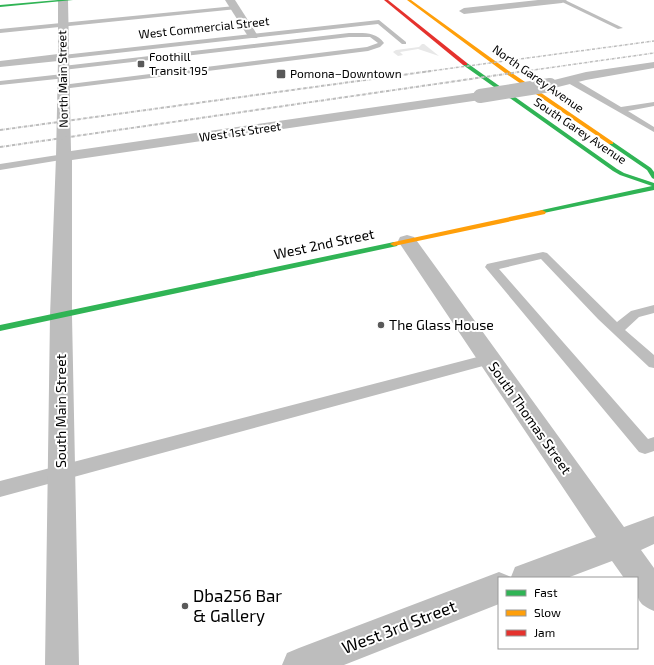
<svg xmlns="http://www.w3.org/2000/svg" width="654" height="665" font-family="'Exo 2',sans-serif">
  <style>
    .green { fill: #e8e8e8 }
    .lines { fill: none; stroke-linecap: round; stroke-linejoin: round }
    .lane { fill: #bdbdbd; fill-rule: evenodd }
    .street { fill: #bdbdbd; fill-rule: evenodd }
    .fast { fill: #30b455; fill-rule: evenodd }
    .slow { fill: #ff9f0a; fill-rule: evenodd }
    .jam { fill: #e5322d; fill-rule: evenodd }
    .rail-far1 { stroke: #bdbdbd; stroke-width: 1.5; stroke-dasharray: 3 1 0.5 1; stroke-linecap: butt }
    .rail { stroke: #bdbdbd; stroke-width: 2; stroke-dasharray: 3.5 1 0.5 1; stroke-linecap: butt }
    .street-bridge { stroke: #bdbdbd; stroke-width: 14 }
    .poi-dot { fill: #595959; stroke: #fff; stroke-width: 1.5 }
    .labels { text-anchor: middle; stroke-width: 4; stroke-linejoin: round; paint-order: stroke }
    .far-street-label { font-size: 12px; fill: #000; stroke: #fff }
    .far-poi-label { font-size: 12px; fill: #000; stroke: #fff; text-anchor: start }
    .street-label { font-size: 14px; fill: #000; stroke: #fff }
    .poi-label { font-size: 14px; fill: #000; stroke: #fff; text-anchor: start }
    .near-poi-label { font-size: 17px; fill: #000; stroke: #fff; text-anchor: start }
    .near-street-label { font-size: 17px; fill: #000; stroke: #fff }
  </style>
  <rect width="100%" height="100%" fill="#fff"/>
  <!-- green -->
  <path class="green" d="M422 44H424L439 56 418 49 400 52 403 55 398 56 393 52 396 50 419 47Z"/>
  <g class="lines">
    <!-- lane -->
    <g class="lane">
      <path d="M558 0H565L623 28 618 29Z"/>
      <path d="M235 6 238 8 237 9 0 33V29Z"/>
      <path d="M379 20 406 42V44H402L378 24 63 59 60 57 63 55Z"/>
      <path d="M349 33C362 33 376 31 384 43L380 47 368 51 62 89 58 87 62 85 367 47 378 43 370 37H349L63 70 60 68 63 66Z"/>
      <path d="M63 74 67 76 66 78 0 85V81Z"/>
      <path d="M568 79H574L621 107 654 102V106L628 111 654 127V132L568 83Z"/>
      <path d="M64 154 67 155 68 157 67 159 0 170V164Z"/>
      <path d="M543 252 547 253 617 322 631 311 654 305V313L639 317 625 330 654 355V368L649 367 598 319 541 259 499 269 648 439 654 437V451L645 454 639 452 485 267 487 264Z"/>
      <path d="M489 354 494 355 496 359 494 363 0 497V481Z"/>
    </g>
    <!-- street -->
    <g class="street">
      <path d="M58 0H68L71 151 480 92 485 93 486 96 485 99 480 100 72 160V316L79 665H45L50 316 56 157 58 61 0 67V61L58 54Z"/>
      <path d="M225 0H235L258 36 257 38H249Z"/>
      <path d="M538 0H567L562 3 464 14 459 11 464 8Z"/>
      <path d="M654 62V68L586 80 550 89 546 88 544 85 546 82 586 72Z"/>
      <path d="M407 235 414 237 624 527 654 516V544L641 550 654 568V611C635 603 637 597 637 578H624L612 561 567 578H499V604L344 665H282L287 653 299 648 499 572 511 577 515 567 596 537 398 241 400 237Z"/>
    </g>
    <!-- fast -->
    <g class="fast">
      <path d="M58 0H73L0 7V5Z"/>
      <path d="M463 63H467L617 169 624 173 654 183V190L539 214 538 212 542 210 652 186 620 175 613 171 463 65Z"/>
      <path d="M609 142H613L651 168 654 172V179L652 178 647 170 609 144Z"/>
      <path d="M394 242 398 244 397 246 0 331V325Z"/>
    </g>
    <!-- slow -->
    <g class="slow">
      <path d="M407 0H411L509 71 613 142V144H609L505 73Z"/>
      <path d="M542 210 546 212 545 214 394 246 390 244 394 242Z"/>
    </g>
    <!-- jam -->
    <path class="jam" d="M384 0H388L467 63V65H463Z"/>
    <!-- rail-far1 -->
    <g class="rail-far1">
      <path d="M423 72 654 41"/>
      <path d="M519 72 654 53"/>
    </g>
    <!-- rail -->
    <g class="rail">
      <path d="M0 130 431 71"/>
      <path d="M0 147 526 71"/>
    </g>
    <!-- street-bridge -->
    <path class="street-bridge" d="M480 96 550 85"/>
  </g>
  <!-- markers -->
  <g class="poi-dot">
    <rect x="137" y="60" width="8" height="8" rx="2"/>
    <rect x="276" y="69" width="10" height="10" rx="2"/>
    <circle cx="381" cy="325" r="4"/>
    <circle cx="185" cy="606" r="4"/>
  </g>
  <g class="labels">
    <!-- far-street labels -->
    <g class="far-street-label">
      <text transform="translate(204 28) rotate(-6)" y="4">West Commercial Street</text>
      <text transform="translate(63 79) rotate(-91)" y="4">North Main Street</text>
      <text transform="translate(538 79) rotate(35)" y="4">North Garey Avenue</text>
      <text transform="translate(580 131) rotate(34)" y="4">South Garey Avenue</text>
      <text transform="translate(240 132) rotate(-8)" y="4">West 1st Street</text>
    </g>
    <!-- far-poi labels -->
    <g class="far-poi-label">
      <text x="149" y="61">Foothill<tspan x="149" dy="14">Transit 195</tspan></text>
      <text x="290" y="78">Pomona–Downtown</text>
    </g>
    <!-- street labels -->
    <g class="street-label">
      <text transform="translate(324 244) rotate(-12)" y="5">West 2nd Street</text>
      <text transform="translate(61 411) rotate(-90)" y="5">South Main Street</text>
      <text transform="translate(530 418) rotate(55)" y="5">South Thomas Street</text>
    </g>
    <!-- poi labels -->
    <g class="poi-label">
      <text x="389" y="330">The Glass House</text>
    </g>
    <!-- near-poi labels -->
    <g class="near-poi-label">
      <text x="193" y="602">Dba256 Bar<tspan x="193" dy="20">&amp; Gallery</tspan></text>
    </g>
    <!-- near-street labels -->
    <g class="near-street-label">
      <text transform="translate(399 627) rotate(-21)" y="6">West 3rd Street</text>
    </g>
  </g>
  <!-- legend -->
  <rect x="498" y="577" width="140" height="72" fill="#ffffff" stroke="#999999"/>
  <rect x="506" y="590" width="20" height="6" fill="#30b455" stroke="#999999"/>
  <text x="534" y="597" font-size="12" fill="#000000">Fast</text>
  <rect x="506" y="610" width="20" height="6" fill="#ff9f0a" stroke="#999999"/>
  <text x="534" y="617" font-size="12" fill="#000000">Slow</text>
  <rect x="506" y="630" width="20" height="6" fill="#e5322d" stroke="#999999"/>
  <text x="534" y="637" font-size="12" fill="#000000">Jam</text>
</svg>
